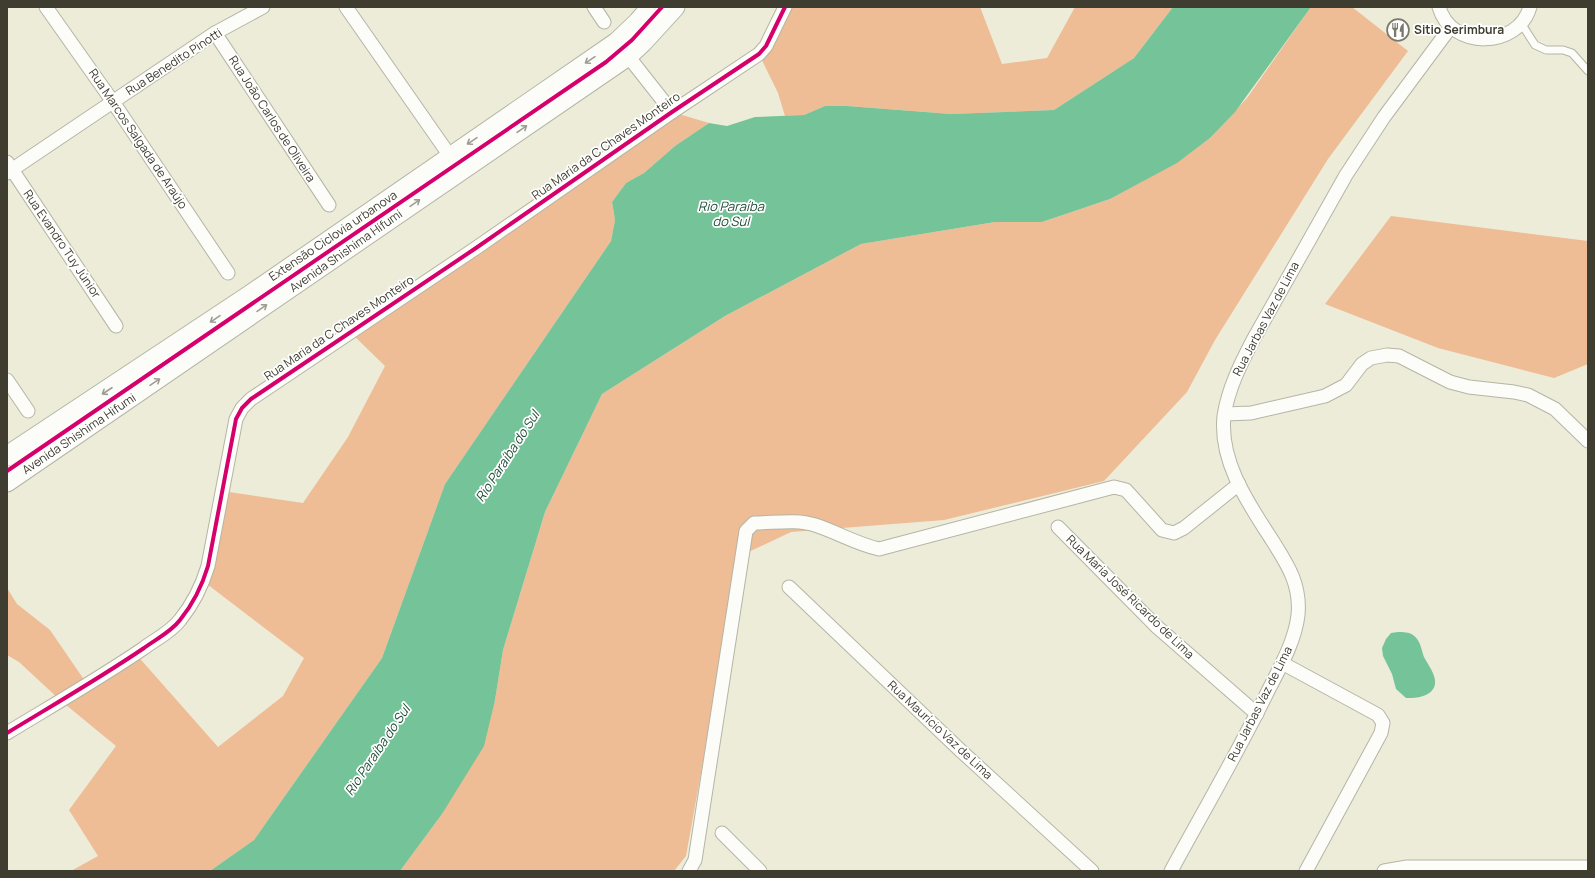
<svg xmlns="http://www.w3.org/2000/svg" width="1595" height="878" font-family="Manrope,sans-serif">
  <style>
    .forest { fill: #eebc95 }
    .water { fill: #75c399 }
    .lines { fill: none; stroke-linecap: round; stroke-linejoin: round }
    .lane-casing { stroke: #b5b5a6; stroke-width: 9 }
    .street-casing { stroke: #b5b5a6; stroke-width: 15 }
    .secondary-casing { stroke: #b5b5a6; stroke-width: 21 }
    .lane { stroke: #fcfcf9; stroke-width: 7 }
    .street { stroke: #fcfcf9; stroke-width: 13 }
    .secondary { stroke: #fcfcf9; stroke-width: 19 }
    .cycleway-casing { stroke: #fff; stroke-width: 6 }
    .cycleway { stroke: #d6006c; stroke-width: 4 }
    .oneway { stroke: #9d9c94 }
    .labels { text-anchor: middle; stroke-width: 3.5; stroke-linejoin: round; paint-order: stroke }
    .poi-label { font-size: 12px; font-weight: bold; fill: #3e3d2f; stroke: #fff; text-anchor: start }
    .street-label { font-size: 12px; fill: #3e3d2f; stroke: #fff }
    .water-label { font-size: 13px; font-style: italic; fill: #204e37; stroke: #fff }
  </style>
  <rect width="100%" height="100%" fill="#edecd9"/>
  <!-- forest -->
  <g class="forest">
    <path d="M785 7H980L1002 64 1047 58 1075 7H1173L1134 58 1054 110 951 114 847 106H825L804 115 785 116 778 93 759 54Z"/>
    <path d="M1311 7H1352L1408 51 1328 159 1215 340 1187 392 1104 481 944 520 791 532 740 556 686 856 674 871H400L442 814 495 700 503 650 545 512 602 394 725 316 861 244 995 222H1042L1110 199 1176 163 1210 138 1247 98Z"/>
    <path d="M672 112 709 123 675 146 644 173 626 183 612 202 615 220 611 241 445 484 382 658 254 840 210 871H71L98 856 69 810 116 746 60 700 19 662 7 655V588L17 604 50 630 87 684 135 653 218 747 283 696 304 658 203 581 222 491 303 503 348 437 385 366 350 332Z"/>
    <path d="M1391 216 1588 241V364L1554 378 1438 348 1325 304Z"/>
  </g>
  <!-- water -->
  <g class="water">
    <path d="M1173 7H1311L1235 112 1210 138 1177 163 1110 199 1042 222H995L861 244 725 316 602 394 545 512 503 650 495 700 484 746 442 814 400 871H210L254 840 382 658 445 484 611 241 615 220 612 202 626 183 644 173 675 146 709 123 727 126 755 117 804 115 825 106H847L951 114 1054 110 1134 58Z"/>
    <path d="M1398 632C1403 632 1409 632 1413 635 1421 641 1421 649 1424 657 1427 663 1432 669 1434 676 1440 694 1420 699 1406 698L1396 689 1392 674 1383 656 1382 648 1386 639 1391 633Z"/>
  </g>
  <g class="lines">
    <!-- lane casing -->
    <g class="lane-casing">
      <path id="lane" d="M1521 23 1535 45 1546 50H1563L1572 53 1588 71"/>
    </g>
    <!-- street casing -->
    <g class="street-casing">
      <g id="street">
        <path d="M46 7 113 102 228 273"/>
        <path d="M346 7 450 156"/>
        <path d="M594 7 604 22"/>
        <path d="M1439 7C1451 50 1518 49 1530 7"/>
        <path d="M215 33 329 205"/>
        <path d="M624 51 672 112"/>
        <path d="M7 162 116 326"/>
        <path d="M7 173 215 33 263 7"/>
        <path d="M7 380 28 411"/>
        <path d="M1225 414 1251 413 1325 396 1346 385 1362 364 1371 358 1387 355 1399 356 1450 382 1469 387 1514 392 1528 395 1555 409 1588 441"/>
        <path d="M1058 527 1156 626 1257 714"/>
        <path d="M789 587 960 750 1092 871"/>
        <path d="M1282 663 1378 715 1383 723 1381 733 1306 871"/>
        <path d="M7 733C53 705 100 678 144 648 156 639 171 632 180 620 193 604 202 586 208 566L236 419 242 408 251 399 476 248 672 112 759 54 766 46 785 7"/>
        <path d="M722 833 760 871"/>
        <path d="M689 871 695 860 746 531 754 523C774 523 796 519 815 525 837 532 856 544 879 549L1114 487 1126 490 1162 530 1174 533 1184 528 1239 484"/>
        <path d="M1171 871C1203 812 1237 754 1267 693 1279 669 1295 642 1298 615 1301 584 1287 564 1272 540 1248 503 1219 461 1224 416 1228 389 1241 363 1253 340L1346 175 1384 117 1450 28"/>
        <path d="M1384 871 1407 867H1588"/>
      </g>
    </g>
    <!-- secondary casing -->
    <g class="secondary-casing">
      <g id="secondary">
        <path d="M7 456 250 295 617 42 638 22 651 7"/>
        <path d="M7 482 628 56 643 42 675 7"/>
      </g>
    </g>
    <!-- lane -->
    <use href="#lane" class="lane"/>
    <!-- street -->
    <use href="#street" class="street"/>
    <!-- secondary -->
    <use href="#secondary" class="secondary"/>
    <!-- cycleway casing -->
    <g class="cycleway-casing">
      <g id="cycleway">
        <path d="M7 471 606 62 632 40 662 7"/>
        <path d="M7 733C53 705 100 678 144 648 156 639 171 632 180 620 193 604 202 586 208 566L236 419 242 408 251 399 476 248 672 112 759 54 766 46 785 7"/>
      </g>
    </g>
    <!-- cycleway -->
    <use href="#cycleway" class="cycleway"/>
  </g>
  <!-- one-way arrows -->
  <defs><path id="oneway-shaft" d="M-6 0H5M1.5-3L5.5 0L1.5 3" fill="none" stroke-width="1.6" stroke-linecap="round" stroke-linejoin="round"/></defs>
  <g class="oneway">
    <use href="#oneway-shaft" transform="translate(590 60) rotate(146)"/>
    <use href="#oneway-shaft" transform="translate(522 129) rotate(-35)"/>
    <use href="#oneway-shaft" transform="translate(472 141) rotate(146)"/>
    <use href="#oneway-shaft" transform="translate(415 203) rotate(-35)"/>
    <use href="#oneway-shaft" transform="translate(262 308) rotate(-35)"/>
    <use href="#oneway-shaft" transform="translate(215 319) rotate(146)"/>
    <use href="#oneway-shaft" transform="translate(155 382) rotate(-34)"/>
    <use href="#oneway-shaft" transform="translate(107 391) rotate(147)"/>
  </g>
  <!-- icons -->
  <defs>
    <g id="restaurant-ring" transform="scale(1.15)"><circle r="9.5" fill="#fff" stroke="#7b7a6a" stroke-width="1.5"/><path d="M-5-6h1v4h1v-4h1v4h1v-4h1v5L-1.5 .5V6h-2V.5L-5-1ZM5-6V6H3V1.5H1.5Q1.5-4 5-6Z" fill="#7b7a6a"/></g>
  </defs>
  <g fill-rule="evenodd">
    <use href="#restaurant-ring" x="1398" y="30"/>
  </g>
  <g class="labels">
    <!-- poi labels -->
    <g class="poi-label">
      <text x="1414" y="34">Sitio Serimbura</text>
    </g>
    <!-- street labels -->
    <g class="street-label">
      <text transform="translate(174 62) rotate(-33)" y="4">Rua Benedito Pinotti</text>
      <text transform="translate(272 119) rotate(57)" y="4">Rua João Carlos de Oliveira</text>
      <text transform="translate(138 139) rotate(56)" y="4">Rua Marcos Salgada de Araújo</text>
      <text transform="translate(606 146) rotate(-35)" y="4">Rua Maria da C Chaves Monteiro</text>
      <text transform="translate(333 236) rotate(-34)" y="4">Extensão Ciclovia urbanova</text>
      <text transform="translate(62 244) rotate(56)" y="4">Rua Evandro Tuy Júnior</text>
      <text transform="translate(346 251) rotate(-35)" y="4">Avenida Shishima Hifumi</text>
      <text transform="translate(1266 319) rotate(-62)" y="4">Rua Jarbas Vaz de Lima</text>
      <text transform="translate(339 328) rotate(-34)" y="4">Rua Maria da C Chaves Monteiro</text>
      <text transform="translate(79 434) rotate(-34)" y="4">Avenida Shishima Hifumi</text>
      <text transform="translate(1130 597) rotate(44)" y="4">Rua Maria José Ricardo de Lima</text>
      <text transform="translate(1260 704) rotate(-63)" y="4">Rua Jarbas Vaz de Lima</text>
      <text transform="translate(940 730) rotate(43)" y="4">Rua Maurício Vaz de Lima</text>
    </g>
    <!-- water labels -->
    <g class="water-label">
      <text x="731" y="211">Rio Paraíba<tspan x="731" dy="15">do Sul</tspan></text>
      <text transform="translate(507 456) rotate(-57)" y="5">Rio Paraíba do Sul</text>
      <text transform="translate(377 750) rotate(-56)" y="5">Rio Paraíba do Sul</text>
    </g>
  </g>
  <!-- border -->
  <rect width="1595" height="878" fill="none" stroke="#3e3d2f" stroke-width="16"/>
</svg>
